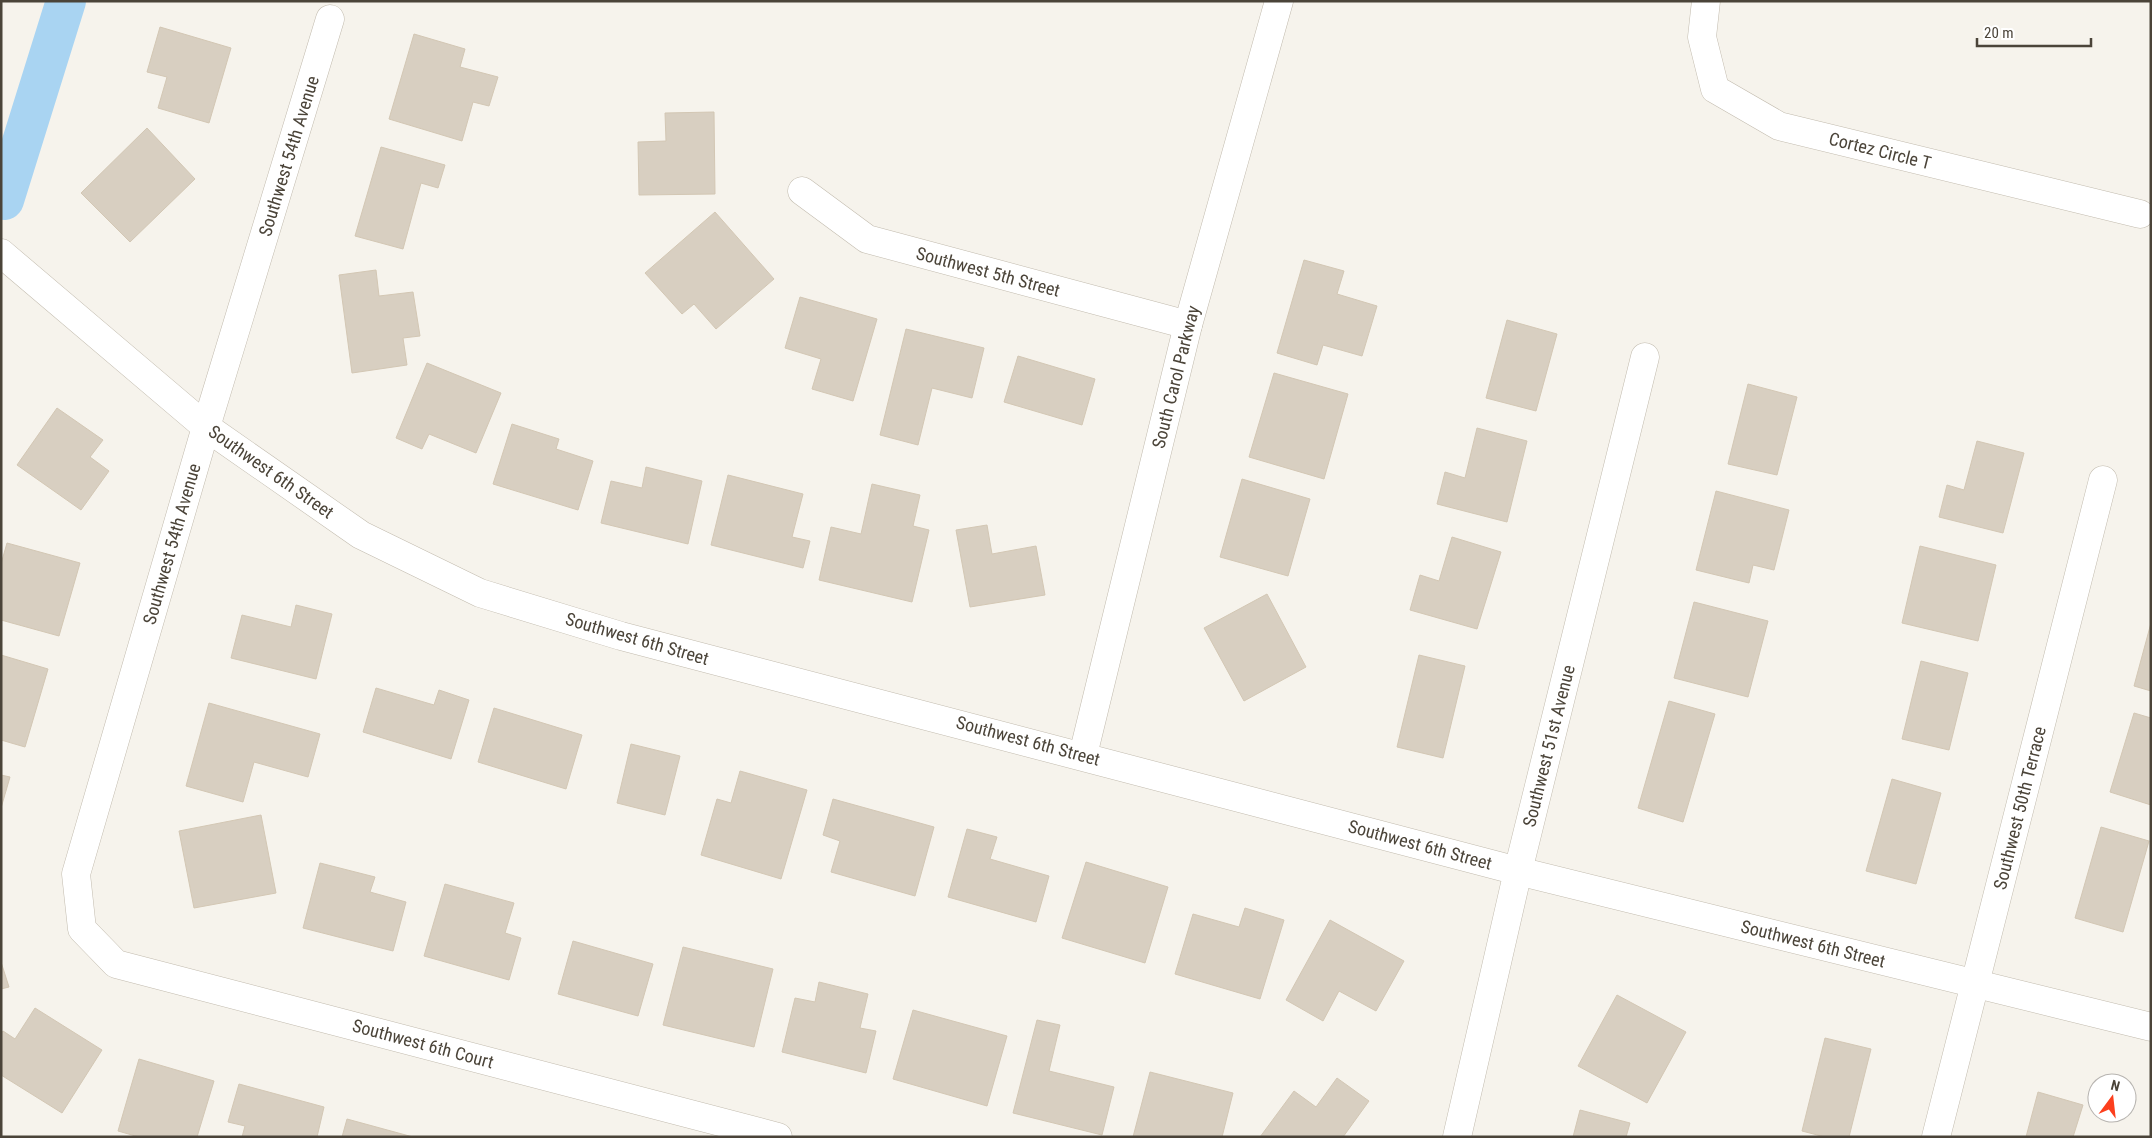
<svg xmlns="http://www.w3.org/2000/svg" width="2152" height="1138" font-family="'Roboto Condensed',sans-serif">
  <style>
    .lines { fill: none; stroke-linecap: round; stroke-linejoin: round }
    .canal { stroke: #a9d4f2; stroke-width: 40 }
    .building { fill: #d8cfc1; stroke: #d3c7b4 }
    .minor-casing { stroke: #c2bbae; stroke-width: 29 }
    .minor { stroke: #fff; stroke-width: 28 }
    .labels { text-anchor: middle; stroke-width: 5; stroke-linejoin: round; paint-order: stroke }
    .street-label { font-size: 18px; fill: #4b4439; stroke: #fff }
  </style>
  <rect width="100%" height="100%" fill="#f6f3ec"/>
  <g class="lines">
    <!-- canal -->
    <path class="canal" d="M4 200 66 1"/>
  </g>
  <!-- building -->
  <g class="building">
    <path d="M160 27 231 48 209 123 158 108 167 77 147 72Z"/>
    <path d="M414 34 465 49 460 67 498 77 489 106 473 102 462 141 389 119Z"/>
    <path d="M714 112 715 194 639 195 638 142 666 141 665 113Z"/>
    <path d="M147 128 195 179 130 242 81 193Z"/>
    <path d="M381 147 445 165 438 188 421 183 403 249 355 236Z"/>
    <path d="M715 212 774 279 716 329 694 304 682 314 645 273Z"/>
    <path d="M1304 260 1344 271 1337 294 1377 306 1362 356 1323 345 1317 365 1277 353Z"/>
    <path d="M376 270 379 296 413 292 420 336 403 338 407 365 352 373 339 275Z"/>
    <path d="M800 297 877 319 853 401 812 389 821 359 785 348Z"/>
    <path d="M1507 320 1557 334 1536 411 1486 398Z"/>
    <path d="M906 329 984 348 972 398 932 388 918 445 880 435Z"/>
    <path d="M1018 356 1095 379 1082 425 1004 402Z"/>
    <path d="M427 363 501 393 476 453 429 434 422 449 396 438Z"/>
    <path d="M1274 373 1348 394 1324 479 1249 457Z"/>
    <path d="M1748 384 1797 397 1777 475 1728 464Z"/>
    <path d="M57 408 103 440 90 457 109 471 81 510 17 465Z"/>
    <path d="M512 424 559 439 556 449 593 461 578 510 493 484Z"/>
    <path d="M1477 428 1527 441 1507 522 1437 504 1445 472 1465 478Z"/>
    <path d="M1977 441 2024 453 2003 533 1939 517 1947 485 1964 490Z"/>
    <path d="M646 467 702 481 688 544 601 523 611 481 642 488Z"/>
    <path d="M728 475 803 494 792 537 810 541 803 568 711 545Z"/>
    <path d="M1242 479 1310 499 1288 576 1220 557Z"/>
    <path d="M872 484 920 495 913 526 929 530 912 602 819 580 831 527 861 534Z"/>
    <path d="M1716 491 1789 510 1774 570 1753 565 1749 583 1696 570Z"/>
    <path d="M987 525 992 554 1036 546 1045 595 970 607 956 530Z"/>
    <path d="M1452 537 1501 552 1477 629 1410 610 1420 575 1439 581Z"/>
    <path d="M7 543 80 563 59 636 1 620V564Z"/>
    <path d="M1920 546 1996 565 1978 641 1902 623Z"/>
    <path d="M1267 594 1306 667 1244 701 1204 628Z"/>
    <path d="M1694 602 1768 621 1748 697 1674 678Z"/>
    <path d="M296 605 332 614 316 679 231 658 242 615 291 627Z"/>
    <path d="M2151 623V691L2134 686Z"/>
    <path d="M1 655 48 669 25 747 1 740Z"/>
    <path d="M1419 655 1465 666 1443 758 1397 747Z"/>
    <path d="M1921 661 1968 673 1949 750 1902 739Z"/>
    <path d="M376 688 434 705 439 690 469 700 451 759 363 732Z"/>
    <path d="M1669 701 1715 714 1683 822 1638 808Z"/>
    <path d="M209 703 320 734 308 777 254 762 243 802 186 786Z"/>
    <path d="M494 708 582 735 566 789 478 762Z"/>
    <path d="M2134 713 2151 718V805L2110 792Z"/>
    <path d="M631 744 680 756 665 815 617 803Z"/>
    <path d="M740 771 807 790 781 879 701 855 717 799 731 803Z"/>
    <path d="M1 775 10 777 1 808Z"/>
    <path d="M1892 779 1941 793 1916 884 1866 871Z"/>
    <path d="M833 799 934 827 915 896 831 872 840 841 823 835Z"/>
    <path d="M261 815 276 893 194 908 179 831Z"/>
    <path d="M2101 827 2149 841 2123 932 2075 918Z"/>
    <path d="M967 829 997 837 990 859 1049 876 1036 922 948 897Z"/>
    <path d="M1086 862 1168 887 1145 963 1062 938Z"/>
    <path d="M320 863 375 877 370 892 406 902 393 951 303 928Z"/>
    <path d="M445 884 514 903 505 933 521 938 509 980 424 956Z"/>
    <path d="M1245 908 1284 920 1260 999 1175 974 1193 914 1239 927Z"/>
    <path d="M1330 920 1404 961 1376 1011 1339 991 1323 1021 1286 1000Z"/>
    <path d="M573 941 653 964 638 1016 558 994Z"/>
    <path d="M683 947 773 969 754 1047 663 1025Z"/>
    <path d="M1 962 9 987 1 989Z"/>
    <path d="M819 982 868 994 860 1028 876 1031 866 1073 782 1052 795 998 815 1002Z"/>
    <path d="M1617 995 1686 1032 1647 1103 1578 1066Z"/>
    <path d="M35 1008 102 1050 62 1113 1 1075V1034L3 1031 15 1039Z"/>
    <path d="M913 1010 1007 1036 987 1106 893 1079Z"/>
    <path d="M1037 1020 1060 1025 1049 1071 1114 1087 1102 1135 1013 1113Z"/>
    <path d="M1825 1038 1871 1049 1849 1137H1825L1802 1131Z"/>
    <path d="M139 1059 214 1081 197 1137H139L118 1131Z"/>
    <path d="M1150 1072 1233 1093 1222 1137H1133Z"/>
    <path d="M1337 1078 1369 1101 1343 1137H1260L1294 1091 1316 1107Z"/>
    <path d="M239 1084 324 1107 317 1137H242L245 1126 228 1122Z"/>
    <path d="M2038 1092 2083 1105 2073 1137H2026Z"/>
    <path d="M1580 1110 1630 1123 1626 1137H1573Z"/>
    <path d="M347 1119 413 1137H342Z"/>
  </g>
  <g class="lines">
    <!-- minor casing -->
    <g class="minor-casing">
      <g id="minor">
        <path d="M1706 1 1702 37 1715 89 1779 126 2140 214"/>
        <path d="M330 19 206 427 76 874 82 929 116 964 778 1137"/>
        <path d="M802 191 867 239 1188 325"/>
        <path d="M1 253 206 427 361 535 480 593 621 636 1518 871 2151 1027"/>
        <path d="M1083 755 1188 325 1279 1"/>
        <path d="M1457 1137 1518 871 1645 357"/>
        <path d="M1936 1137 2103 480"/>
      </g>
    </g>
    <!-- minor -->
    <use href="#minor" class="minor"/>
  </g>
  <g class="labels">
    <!-- street labels -->
    <g class="street-label">
      <text transform="translate(1880 151) rotate(14)" y="6">Cortez Circle T</text>
      <text transform="translate(289 156) rotate(-73)" y="6">Southwest 54th Avenue</text>
      <text transform="translate(988 272) rotate(15)" y="6">Southwest 5th Street</text>
      <text transform="translate(1176 377) rotate(-76)" y="6">South Carol Parkway</text>
      <text transform="translate(271 472) rotate(35)" y="6">Southwest 6th Street</text>
      <text transform="translate(172 544) rotate(-74)" y="6">Southwest 54th Avenue</text>
      <text transform="translate(637 639) rotate(16)" y="6">Southwest 6th Street</text>
      <text transform="translate(1028 741) rotate(15)" y="6">Southwest 6th Street</text>
      <text transform="translate(1549 746) rotate(-76)" y="6">Southwest 51st Avenue</text>
      <text transform="translate(2020 808) rotate(-76)" y="6">Southwest 50th Terrace</text>
      <text transform="translate(1420 845) rotate(15)" y="6">Southwest 6th Street</text>
      <text transform="translate(1813 944) rotate(14)" y="6">Southwest 6th Street</text>
      <text transform="translate(423 1044) rotate(15)" y="6">Southwest 6th Court</text>
    </g>
  </g>
  <!-- border -->
  <rect width="2152" height="1138" fill="none" stroke="#4b4439" stroke-width="5"/>
  <!-- north arrow -->
  <g transform="translate(2112 1098) rotate(15)"><circle r="24" fill="#ffffff" stroke="#b7b4b0"/>
  <path d="M0-4L9 19L0 12L-9 19Z" fill="#fc3f1d"/>
  <text y="-8" font-size="14" font-weight="bold" text-anchor="middle" fill="#4b4439">N</text>
  </g>
  <!-- scale -->
  <path d="M1977 38v8h114v-8" fill="none" stroke="#4b4439" stroke-width="2.5"/>
  <text x="1984" y="38" font-size="15" fill="#4b4439" stroke="#ffffff" stroke-width="4" paint-order="stroke">20 m</text>
</svg>
